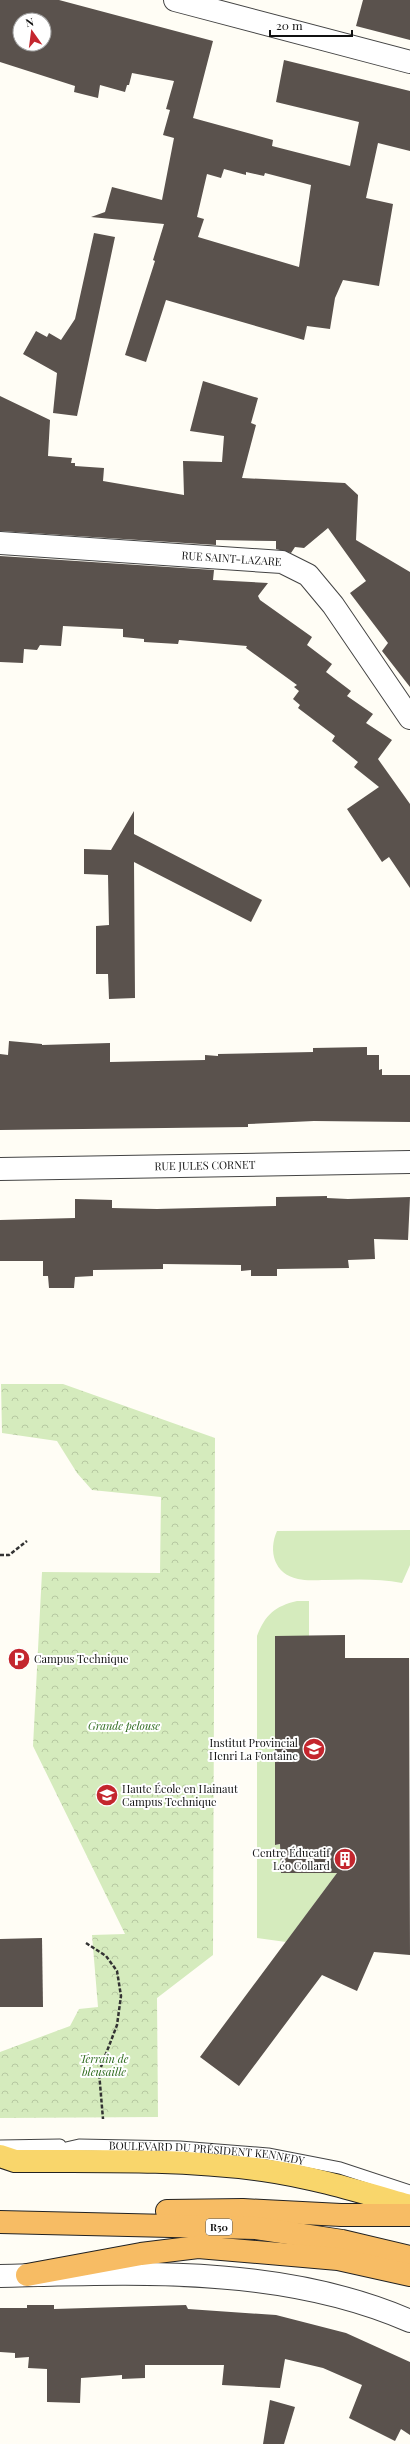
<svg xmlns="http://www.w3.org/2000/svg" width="410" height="2444" font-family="'Playfair Display',serif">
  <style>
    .grass { fill: #d5ebbd }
    .park { fill: url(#park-crowns) }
    .building { fill: #5a524d; fill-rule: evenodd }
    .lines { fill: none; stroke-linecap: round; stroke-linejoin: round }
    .service-casing { stroke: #444; stroke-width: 13 }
    .minor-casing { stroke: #444; stroke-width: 24 }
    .tertiary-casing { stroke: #444; stroke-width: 24 }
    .primary-casing { stroke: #222; stroke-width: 24 }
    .trunk-casing { stroke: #222; stroke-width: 24 }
    .path { stroke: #333; stroke-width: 2.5; stroke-dasharray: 4 2; stroke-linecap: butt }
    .service { stroke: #fff; stroke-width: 11 }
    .minor { stroke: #fff; stroke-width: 22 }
    .tertiary { stroke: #fff; stroke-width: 22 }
    .primary { stroke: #f9d66b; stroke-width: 22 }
    .trunk { stroke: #f7bc64; stroke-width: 22 }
    .labels { text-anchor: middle; stroke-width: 4; stroke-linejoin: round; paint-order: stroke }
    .shield { fill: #fff; stroke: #585858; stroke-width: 1 }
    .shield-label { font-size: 10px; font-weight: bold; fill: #111 }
    .street-label { font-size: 11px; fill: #111; stroke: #fff }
    .poi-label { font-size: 11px; fill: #111; stroke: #fff; text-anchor: start }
    .park-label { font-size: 11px; font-style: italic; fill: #2f6b1f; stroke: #fff }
  </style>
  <defs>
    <pattern id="park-crowns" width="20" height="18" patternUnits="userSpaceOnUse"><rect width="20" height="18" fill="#d5ebbd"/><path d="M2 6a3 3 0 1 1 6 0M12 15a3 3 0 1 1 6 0" fill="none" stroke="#b6c8a1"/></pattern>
  </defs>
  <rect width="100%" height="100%" fill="#fffdf5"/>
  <!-- grass -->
  <g class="grass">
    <path d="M410 1530V1565L402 1583C377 1578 351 1580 325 1580 317 1580 306 1581 298 1579 274 1574 268 1551 277 1531Z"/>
    <path d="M297 1601H309V1636H275L276 1845 280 1844 281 1873H337L286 1942 257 1938V1636C265 1615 275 1606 297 1601Z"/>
  </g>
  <!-- park -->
  <path class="park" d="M1 1384H63L215 1438 213 1955 157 1998 158 2117 0 2118V2052L70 2026 79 2009 98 2007 92 1935 125 1934 33 1746 42 1572 160 1573 161 1497 92 1490 77 1473 57 1441 2 1433Z"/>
  <!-- building -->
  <g class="building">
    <path d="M0 0H59L213 41 193 118 273 140 272 146 350 166 359 122 276 102 284 60 410 91V151L378 143 366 198 393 204 379 286 343 280 335 298 330 329 307 326 304 340 166 300 146 362 125 355 155 261 153 260 164 224 91 217 105 212 112 187 162 200 174 138 163 135 170 110 166 109 174 81 132 73 129 85H127L125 92 100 85 98 98 74 92 75 86 0 62ZM20 20H44V44H20ZM224 169 246 175V172L264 176 265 173 311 185 299 267 198 237 204 219 197 217 207 174 221 178Z"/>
    <path d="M363 0H410V40L356 26Z"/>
    <path d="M94 233 115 237 77 416 53 413 57 373 23 354 36 331 47 337 49 333 61 340 75 319Z"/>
    <path d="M203 381 258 398 251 423 256 425 242 478 345 483 358 495 356 540 410 572V687L382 651 388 643 350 593 366 581 328 528 304 548 295 547 291 553 276 549V541L216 540V545L0 531V396L50 420 48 456 72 458 71 463H75V466L104 468 103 481 184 495 183 461 222 462 224 436 190 431Z"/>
    <path d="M0 556 214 570 213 580 268 583 258 596 260 600 312 637 307 645 332 664 326 672 351 691 347 696 373 714 366 723 392 740 378 759 410 804V888L389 857 382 862 347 809 379 787 354 767 358 762 332 741 335 736 298 708 300 705 293 699 299 691 294 687 297 685 246 648 247 646 179 640 178 644 144 642V639L123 637V629L63 626 61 646 40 645 37 650 24 649 23 663 0 662Z"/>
    <path d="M134 811V834L262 900 251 922 134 862 135 998 109 999 108 974H96V926L109 925 108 875 84 874V849L111 850Z"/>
    <path d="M9 1041 42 1044V1045L110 1043V1062L205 1060V1055L218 1056V1054L313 1052V1048L367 1047V1055H379V1070L382 1069V1075H410V1122L314 1121 248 1124V1127L0 1130V1054L8 1055Z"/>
    <path d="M327 1196V1198L348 1199 410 1197 408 1240 374 1239 375 1259 348 1260 349 1268 277 1269V1276H251V1270L241 1271V1265L163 1264V1269L93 1270V1276L75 1277 74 1288H49L48 1276H43V1261H0V1220L75 1218V1199L112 1200V1208L157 1209 276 1206V1197Z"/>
    <path d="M345 1635V1658H409L410 1955 374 1952 357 1991 322 1975 239 2086 200 2057 337 1873H281L280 1844 275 1845V1636Z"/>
    <path d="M42 1938 43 2007H0V1939Z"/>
    <path d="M27 2305H54V2309L186 2305 188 2309 276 2315 346 2333 410 2362V2435L401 2429 395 2441 349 2418 362 2385 323 2368 285 2359 280 2388 222 2385 224 2365H145V2378L122 2379V2375L81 2378 80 2403 47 2402V2369L28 2368 29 2357 15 2358V2353L0 2352V2308H27Z"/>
    <path d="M270 2400 295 2407 284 2444H263Z"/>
  </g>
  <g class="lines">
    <!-- service casing -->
    <g class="service-casing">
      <g id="service">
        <path d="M0 2146 60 2145"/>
        <path id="s1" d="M44 2153 79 2145 180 2147 268 2154 340 2168 410 2191"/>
      </g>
    </g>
    <!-- minor casing -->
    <g class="minor-casing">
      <g id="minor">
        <path d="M175 0 410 62"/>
        <path id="s2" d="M0 543 282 562 308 575 333 605 410 718"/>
        <path id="s3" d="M0 1169 410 1162"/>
      </g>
    </g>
    <!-- tertiary casing -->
    <g class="tertiary-casing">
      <path id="tertiary" d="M0 2276C136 2273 282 2265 410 2321"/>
    </g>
    <!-- primary casing -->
    <g class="primary-casing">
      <path id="primary" d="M0 2156 15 2161C97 2161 181 2159 263 2170 313 2177 361 2192 410 2206"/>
    </g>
    <!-- trunk casing -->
    <g class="trunk-casing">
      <g id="trunk">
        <path d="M167 2211 243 2210 341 2215H410"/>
        <path d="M0 2222 256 2228 342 2241 410 2257"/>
        <path d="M27 2275 141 2254 198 2247 338 2259 410 2275"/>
      </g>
    </g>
    <!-- path -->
    <g class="path">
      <path d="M0 1555H9L27 1541"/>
      <path d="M86 1943 106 1956 117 1971 121 1996 117 2025 99 2072 103 2119"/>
    </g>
    <!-- service -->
    <use href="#service" class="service"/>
    <!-- minor -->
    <use href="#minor" class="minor"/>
    <!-- tertiary -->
    <use href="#tertiary" class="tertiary"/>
    <!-- primary -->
    <use href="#primary" class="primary"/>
    <!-- trunk -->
    <use href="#trunk" class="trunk"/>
  </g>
  <!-- icons -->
  <defs>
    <g id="parking-disc" transform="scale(1.15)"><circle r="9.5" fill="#c4262e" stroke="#fff"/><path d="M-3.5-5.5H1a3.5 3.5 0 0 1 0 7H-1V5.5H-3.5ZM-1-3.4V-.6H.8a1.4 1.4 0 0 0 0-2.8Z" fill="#fff"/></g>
    <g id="school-disc" transform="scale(1.15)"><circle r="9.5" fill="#c4262e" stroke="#fff"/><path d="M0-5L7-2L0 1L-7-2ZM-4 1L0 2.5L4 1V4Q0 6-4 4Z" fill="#fff"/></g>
    <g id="university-disc" transform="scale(1.15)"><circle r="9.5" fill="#c4262e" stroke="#fff"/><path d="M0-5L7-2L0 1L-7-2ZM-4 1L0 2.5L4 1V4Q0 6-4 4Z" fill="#fff"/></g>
    <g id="building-disc" transform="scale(1.15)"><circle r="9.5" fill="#c4262e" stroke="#fff"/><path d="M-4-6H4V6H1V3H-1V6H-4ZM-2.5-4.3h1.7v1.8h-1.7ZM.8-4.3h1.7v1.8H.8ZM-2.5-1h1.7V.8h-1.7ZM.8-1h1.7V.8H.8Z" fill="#fff"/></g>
  </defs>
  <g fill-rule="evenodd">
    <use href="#parking-disc" x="19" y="1659"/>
    <use href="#school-disc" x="314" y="1749"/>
    <use href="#university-disc" x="107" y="1795"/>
    <use href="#building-disc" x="345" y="1859"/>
  </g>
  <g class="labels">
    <!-- shield labels -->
    <rect class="shield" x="206" y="2219" width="26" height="16" rx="3"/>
    <g class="shield-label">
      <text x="219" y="2231">R50</text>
    </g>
    <!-- street labels -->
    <g class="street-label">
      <text dy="4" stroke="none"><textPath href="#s2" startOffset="232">RUE SAINT-LAZARE</textPath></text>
      <text dy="4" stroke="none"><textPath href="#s3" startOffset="205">RUE JULES CORNET</textPath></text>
      <text dy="4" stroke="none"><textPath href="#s1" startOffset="164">BOULEVARD DU PRÉSIDENT KENNEDY</textPath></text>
    </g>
    <!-- poi labels -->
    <g class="poi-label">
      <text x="34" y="1663">Campus Technique</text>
      <text x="298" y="1747" text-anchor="end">Institut Provincial<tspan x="298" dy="13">Henri La Fontaine</tspan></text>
      <text x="122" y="1793">Haute École en Hainaut<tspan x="122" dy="13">Campus Technique</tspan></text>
      <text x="330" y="1857" text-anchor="end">Centre Éducatif<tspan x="330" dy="13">Léo Collard</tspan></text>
    </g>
    <!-- park labels -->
    <g class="park-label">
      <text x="124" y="1730">Grande pelouse</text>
      <text x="104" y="2063">Terrain de<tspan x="104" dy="13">bleusaille</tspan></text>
    </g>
  </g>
  <!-- north arrow -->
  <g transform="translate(32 32) rotate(346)"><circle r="19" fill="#ffffff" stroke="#a0a0a0"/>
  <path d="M0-3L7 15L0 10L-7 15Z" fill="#c4262e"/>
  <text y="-6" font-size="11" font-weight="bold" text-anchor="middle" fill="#111111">N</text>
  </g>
  <!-- scale -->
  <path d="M270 30v6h82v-6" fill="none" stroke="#111111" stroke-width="2"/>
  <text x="276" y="30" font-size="12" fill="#111111" stroke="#ffffff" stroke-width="3" paint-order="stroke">20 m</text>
</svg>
